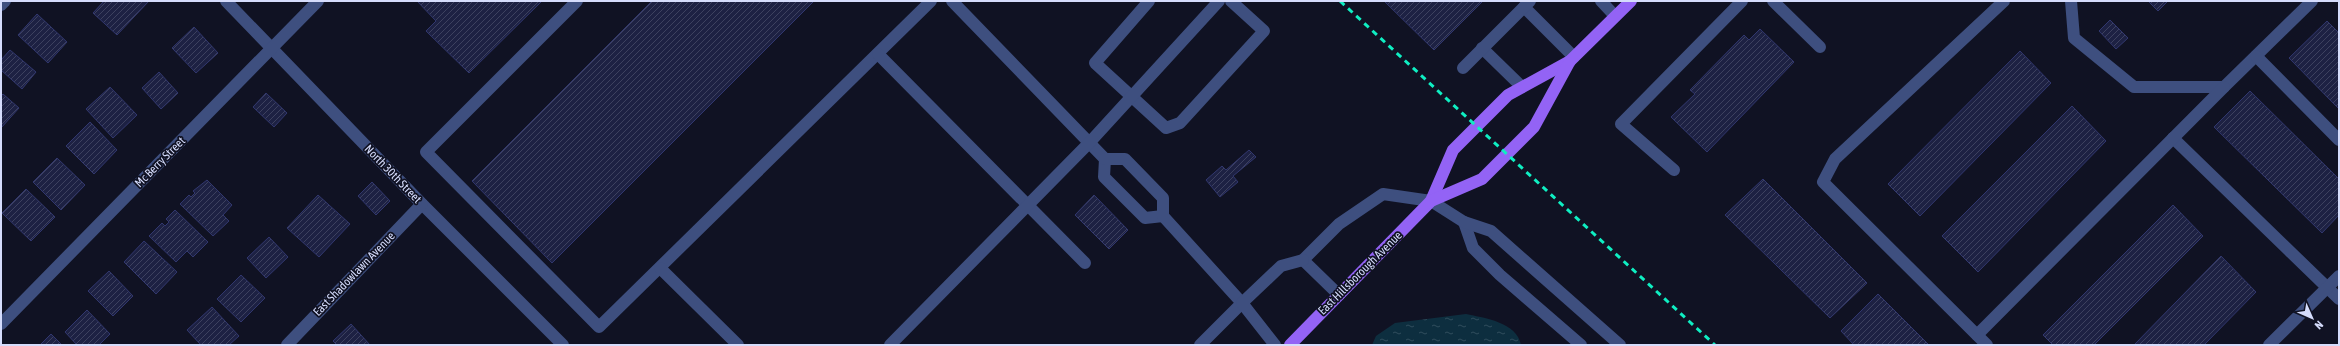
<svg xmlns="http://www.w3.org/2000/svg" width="2340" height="346" font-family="'Asap Condensed',sans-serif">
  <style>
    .water { fill: url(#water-ripples) }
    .building { fill: url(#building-hatch); stroke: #31376e }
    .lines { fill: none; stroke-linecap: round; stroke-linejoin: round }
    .minor { stroke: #3e4f7f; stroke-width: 12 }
    .major { stroke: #9363f5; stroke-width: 12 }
    .rail { stroke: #0feec2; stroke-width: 3; stroke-dasharray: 6 5; stroke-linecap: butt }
    .labels { text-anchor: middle; stroke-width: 3.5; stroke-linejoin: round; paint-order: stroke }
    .street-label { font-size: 12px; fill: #d5dcfc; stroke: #101223 }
  </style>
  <defs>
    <pattern id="water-ripples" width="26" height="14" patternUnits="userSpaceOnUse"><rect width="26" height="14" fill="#0d2e3f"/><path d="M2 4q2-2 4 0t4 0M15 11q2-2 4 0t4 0" fill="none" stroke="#2f4c5c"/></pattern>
    <pattern id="building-hatch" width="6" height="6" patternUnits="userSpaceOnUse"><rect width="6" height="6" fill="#1d2143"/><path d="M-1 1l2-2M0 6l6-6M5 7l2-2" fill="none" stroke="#3d415f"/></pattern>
  </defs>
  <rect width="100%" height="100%" fill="#101223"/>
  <!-- water -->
  <path class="water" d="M1466 314C1484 318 1517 322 1521 345H1372L1376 336 1395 323Z"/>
  <!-- building -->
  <g class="building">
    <path d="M104 1H149L117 35 93 13Z"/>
    <path d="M417 1H542L469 73 426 31 436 21Z"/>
    <path d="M652 1H814L552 263 472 181Z"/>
    <path d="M1384 1H1483L1434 50Z"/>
    <path d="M2148 1H2168L2158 11Z"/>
    <path d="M37 14 67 42 48 63 18 35Z"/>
    <path d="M2110 20 2128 38 2116 49 2099 31Z"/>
    <path d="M2327 21 2339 33V109L2289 58Z"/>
    <path d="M194 27 218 53 196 73 172 48Z"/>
    <path d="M1760 29 1794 62 1707 152 1671 117 1695 94 1690 90 1744 35 1749 40Z"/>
    <path d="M10 50 36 72 22 89 1 70V60Z"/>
    <path d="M2020 51 2051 83 1920 216 1888 184Z"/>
    <path d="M159 72 178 93 161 109 142 88Z"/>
    <path d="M110 87 137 115 113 138 86 109Z"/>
    <path d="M2250 91 2339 179V215L2322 233 2214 127Z"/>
    <path d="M266 93 287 113 274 127 253 107Z"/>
    <path d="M3 94 19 108 1 128V96Z"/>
    <path d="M2072 106 2106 141 1978 272 1942 236Z"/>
    <path d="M90 122 117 150 94 174 66 146Z"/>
    <path d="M1249 150 1256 157 1233 176 1238 182 1220 197 1206 180 1222 166 1226 170Z"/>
    <path d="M57 158 85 185 61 210 33 182Z"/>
    <path d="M1763 179 1867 283 1830 318 1725 215Z"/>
    <path d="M207 180 232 205 223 215 229 221 213 236 180 204 189 195 191 197 195 193 193 191Z"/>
    <path d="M372 182 390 201 376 215 358 196Z"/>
    <path d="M26 189 55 217 31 241 2 213Z"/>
    <path d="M318 195 350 224 319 257 287 228Z"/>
    <path d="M1094 195 1128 230 1109 249 1075 215Z"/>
    <path d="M2173 205 2203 236 2094 345H2053L2043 335Z"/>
    <path d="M175 210 208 242 193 257 187 251 176 262 149 236 162 223 165 226 169 222 166 219Z"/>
    <path d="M269 237 288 257 266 278 247 258Z"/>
    <path d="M144 241 177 272 156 294 124 262Z"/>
    <path d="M2221 256 2256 292 2204 345H2134Z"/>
    <path d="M109 271 133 296 113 316 88 291Z"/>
    <path d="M241 275 265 298 241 322 217 299Z"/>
    <path d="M1878 294 1929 345H1854L1841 331Z"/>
    <path d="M212 307 239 336 229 345H201L187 330Z"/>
    <path d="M87 310 110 334 99 345H77L65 332Z"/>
    <path d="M351 324 370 345H337L333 341Z"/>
    <path d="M51 334 62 345H40Z"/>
  </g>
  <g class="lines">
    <!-- minor -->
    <g class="minor">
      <path d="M226 1 422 204 563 345"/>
      <path d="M577 1 426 152 599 327 931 1"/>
      <path d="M952 1 1105 159 1104 177 1145 218 1163 216"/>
      <path d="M1149 1 1095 63 1166 128 1180 123 1264 31 1231 1"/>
      <path d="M1601 1 1615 16"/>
      <path d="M1773 1 1820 47"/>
      <path d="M2071 1 2074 38 2134 87H2224L2312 1"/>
      <path d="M1 5 5 1"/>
      <path d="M1524 7 1574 57"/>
      <path d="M1482 48 1522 87"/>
      <path d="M878 54 1085 263"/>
      <path d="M2256 56 2339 140"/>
      <path d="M1463 68 1530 1"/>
      <path d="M2173 138 2339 299"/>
      <path d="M1105 159H1125L1163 198V216L1242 303 1200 345"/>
      <path d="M1674 170 1621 124 1742 1"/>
      <path d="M1464 222 1473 248 1500 275 1581 345"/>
      <path d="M660 268 738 345"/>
      <path d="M1339 295 1303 260 1339 224 1383 194 1431 201 1464 222 1491 231 1620 345"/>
      <path d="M1 324 318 1"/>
      <path d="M1977 335 2224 87"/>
      <path d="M287 345 422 204"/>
      <path d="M890 345 1090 142 1219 1"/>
      <path d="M1275 345 1242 303 1281 266 1303 260"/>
      <path d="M1987 345 1823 182 1835 159 2004 1"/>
      <path d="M2269 345 2339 276"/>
    </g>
    <!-- major -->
    <g class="major">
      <path d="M1431 201 1453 150 1508 95 1570 61"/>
      <path d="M1290 345 1431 201 1482 179 1534 127 1570 61 1631 1"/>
    </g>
    <!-- rail -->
    <path class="rail" d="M1340 1 1715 345"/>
  </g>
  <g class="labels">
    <!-- street labels -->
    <g class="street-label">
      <text transform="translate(160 162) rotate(-45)" y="4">Mc Berry Street</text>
      <text transform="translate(393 174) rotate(46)" y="4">North 30th Street</text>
      <text transform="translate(1360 273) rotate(-45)" y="4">East Hillsborough Avenue</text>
      <text transform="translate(354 274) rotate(-46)" y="4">East Shadowlawn Avenue</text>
    </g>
  </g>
  <!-- border -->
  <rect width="2340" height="346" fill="none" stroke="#d5dcfc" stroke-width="4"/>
  <!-- north arrow -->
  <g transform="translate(2312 318) rotate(135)" stroke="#101223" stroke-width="3" paint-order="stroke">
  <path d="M0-3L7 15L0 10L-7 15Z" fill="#d5dcfc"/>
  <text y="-6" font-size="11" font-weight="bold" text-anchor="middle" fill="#d5dcfc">N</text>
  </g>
</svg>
